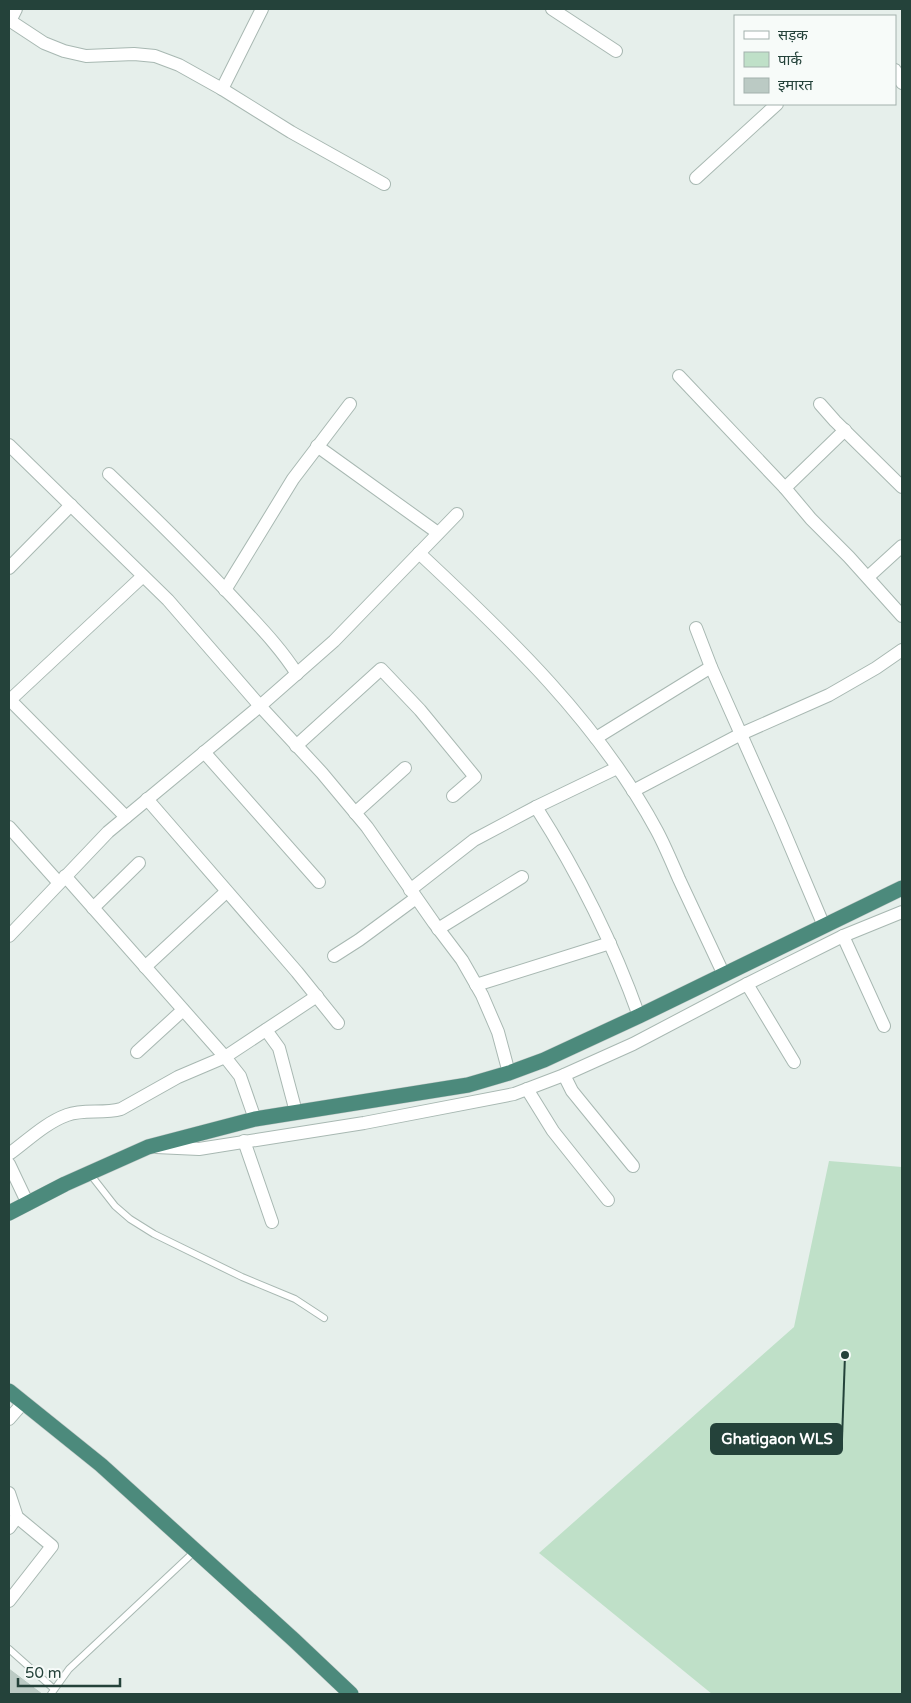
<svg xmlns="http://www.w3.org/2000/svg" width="911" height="1703" font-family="'Varela Round','Noto Sans Devanagari',sans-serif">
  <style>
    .green { fill: #bfe0c8 }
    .building { fill: #bbcac4; stroke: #b8c9c2 }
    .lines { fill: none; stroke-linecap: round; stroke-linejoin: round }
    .service-casing { stroke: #a8b8b2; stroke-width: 8 }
    .minor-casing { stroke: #a8b8b2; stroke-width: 14 }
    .trunk-casing { stroke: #c2cac8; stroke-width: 16 }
    .service { stroke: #fff; stroke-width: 6 }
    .minor { stroke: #fff; stroke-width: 12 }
    .trunk { stroke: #4c8a7c; stroke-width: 15 }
    .leader { fill: none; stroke: #24423a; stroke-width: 2 }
    .callout-dot { fill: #24423a; stroke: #f7fbf9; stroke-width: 2 }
    .callout { fill: #24423a; stroke: #24423a; stroke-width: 2 }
    .callout-label { font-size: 15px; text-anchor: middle; font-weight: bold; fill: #fff }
  </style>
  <rect width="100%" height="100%" fill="#e6efeb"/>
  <!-- green -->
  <path class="green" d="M829 1161 902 1167V1694H712L539 1553 794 1327Z"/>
  <!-- building -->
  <path class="building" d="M9 1669 42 1694H9Z"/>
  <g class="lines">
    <!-- service casing -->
    <g class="service-casing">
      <g id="service">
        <path d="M90 1174 115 1206 130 1219 154 1234 242 1277 295 1299 324 1318"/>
        <path d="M9 1649 54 1689"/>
        <path d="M51 1694 69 1669 195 1551"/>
      </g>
    </g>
    <!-- minor casing -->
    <g class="minor-casing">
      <g id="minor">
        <path d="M552 9 616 51"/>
        <path d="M9 20 44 43 64 51 86 56 134 54 155 56 179 65 222 89 291 132 384 184"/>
        <path d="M10 21 16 9"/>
        <path d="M895 70 902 83"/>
        <path d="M222 89 262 9"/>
        <path d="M696 178 777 104"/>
        <path d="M679 376 785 488 845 430"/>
        <path d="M820 404 835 421 902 487"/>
        <path d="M9 445 168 600 260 706 322 773 367 827 434 923 462 960 482 995 498 1032 509 1073"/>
        <path d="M317 446 438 533"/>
        <path d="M109 474C152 515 195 557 236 601 258 625 280 647 297 674"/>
        <path d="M785 488 811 519 849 557 902 616"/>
        <path d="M419 553C508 636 599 723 657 831 665 846 672 863 679 879 694 911 709 943 724 975"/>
        <path d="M9 568 71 505"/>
        <path d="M868 577 902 546"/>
        <path d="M225 590 293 479 350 404"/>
        <path d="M696 628 711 667 780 822 824 926"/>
        <path d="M9 699 126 817"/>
        <path d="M10 700 143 576"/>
        <path d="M596 738 711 667"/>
        <path d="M296 746 381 669 420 710 475 777 453 796"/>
        <path d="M204 752 319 882"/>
        <path d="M633 791 741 734 829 695 876 668 902 650"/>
        <path d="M147 799 297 972 338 1023"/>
        <path d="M536 807C578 873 613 943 639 1016"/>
        <path d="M355 813 405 768"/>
        <path d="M9 827 59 883"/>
        <path d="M65 876 225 1057 240 1076 255 1119"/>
        <path d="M410 890 474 840 536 807 617 768"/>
        <path d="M93 908 139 863"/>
        <path d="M438 929 522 877"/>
        <path d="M9 936 108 832 260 706 334 641 457 514"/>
        <path d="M843 936 884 1026"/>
        <path d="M334 956 359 940 416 898"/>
        <path d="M145 967 226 892"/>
        <path d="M747 984 794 1062"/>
        <path d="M476 985 610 943"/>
        <path d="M266 1030 279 1048 296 1112"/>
        <path d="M137 1052 183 1010"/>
        <path d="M564 1075 572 1091 633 1166"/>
        <path d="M527 1089 553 1131 608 1200"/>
        <path d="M244 1141 272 1222"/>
        <path d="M156 1147 199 1149 364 1123 514 1094 564 1075 633 1044 747 984 843 936 902 912"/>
        <path d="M9 1154C27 1141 45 1123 67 1115 84 1109 103 1114 121 1109L178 1077 225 1057 317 996"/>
        <path d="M9 1164 28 1204"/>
        <path d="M9 1419 23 1403"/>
        <path d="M9 1493 17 1517 52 1546 9 1601"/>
        <path d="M9 1528 17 1517"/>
      </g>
    </g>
    <!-- trunk casing -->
    <g class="trunk-casing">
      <g id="trunk">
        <path d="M9 1213 65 1184 148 1147 255 1119 468 1085 509 1073 544 1060 639 1016 902 888"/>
        <path d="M9 1391 101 1465 294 1640 351 1694"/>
      </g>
    </g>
    <!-- service -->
    <use href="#service" class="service"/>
    <!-- minor -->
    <use href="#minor" class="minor"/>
    <!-- trunk -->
    <use href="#trunk" class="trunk"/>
  </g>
  <!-- callouts -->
  <path class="leader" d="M845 1355L842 1439"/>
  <circle class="callout-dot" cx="845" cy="1355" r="5"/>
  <rect class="callout" x="711" y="1424" width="131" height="30" rx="5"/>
  <g class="callout-label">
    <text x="777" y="1444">Ghatigaon WLS</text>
  </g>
  <!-- border -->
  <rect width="911" height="1703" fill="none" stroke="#24423a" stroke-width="20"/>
  <!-- legend -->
  <rect x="734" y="15" width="162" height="90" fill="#f7fbf9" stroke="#a3b1ad"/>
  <rect x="744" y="31" width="25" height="8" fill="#ffffff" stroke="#a3b1ad"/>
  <text x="778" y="40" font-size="15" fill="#24423a">सड़क</text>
  <rect x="744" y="52" width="25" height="15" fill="#bfe0c8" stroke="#a3b1ad"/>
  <text x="778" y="65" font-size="15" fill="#24423a">पार्क</text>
  <rect x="744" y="78" width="25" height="15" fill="#bbcac4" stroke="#a3b1ad"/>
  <text x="778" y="90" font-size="15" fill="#24423a">इमारत</text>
  <!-- scale -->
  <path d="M18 1678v8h102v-8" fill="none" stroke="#24423a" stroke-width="2.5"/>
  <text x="25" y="1678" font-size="15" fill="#24423a" stroke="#f7fbf9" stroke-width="4" paint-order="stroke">50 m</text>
</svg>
